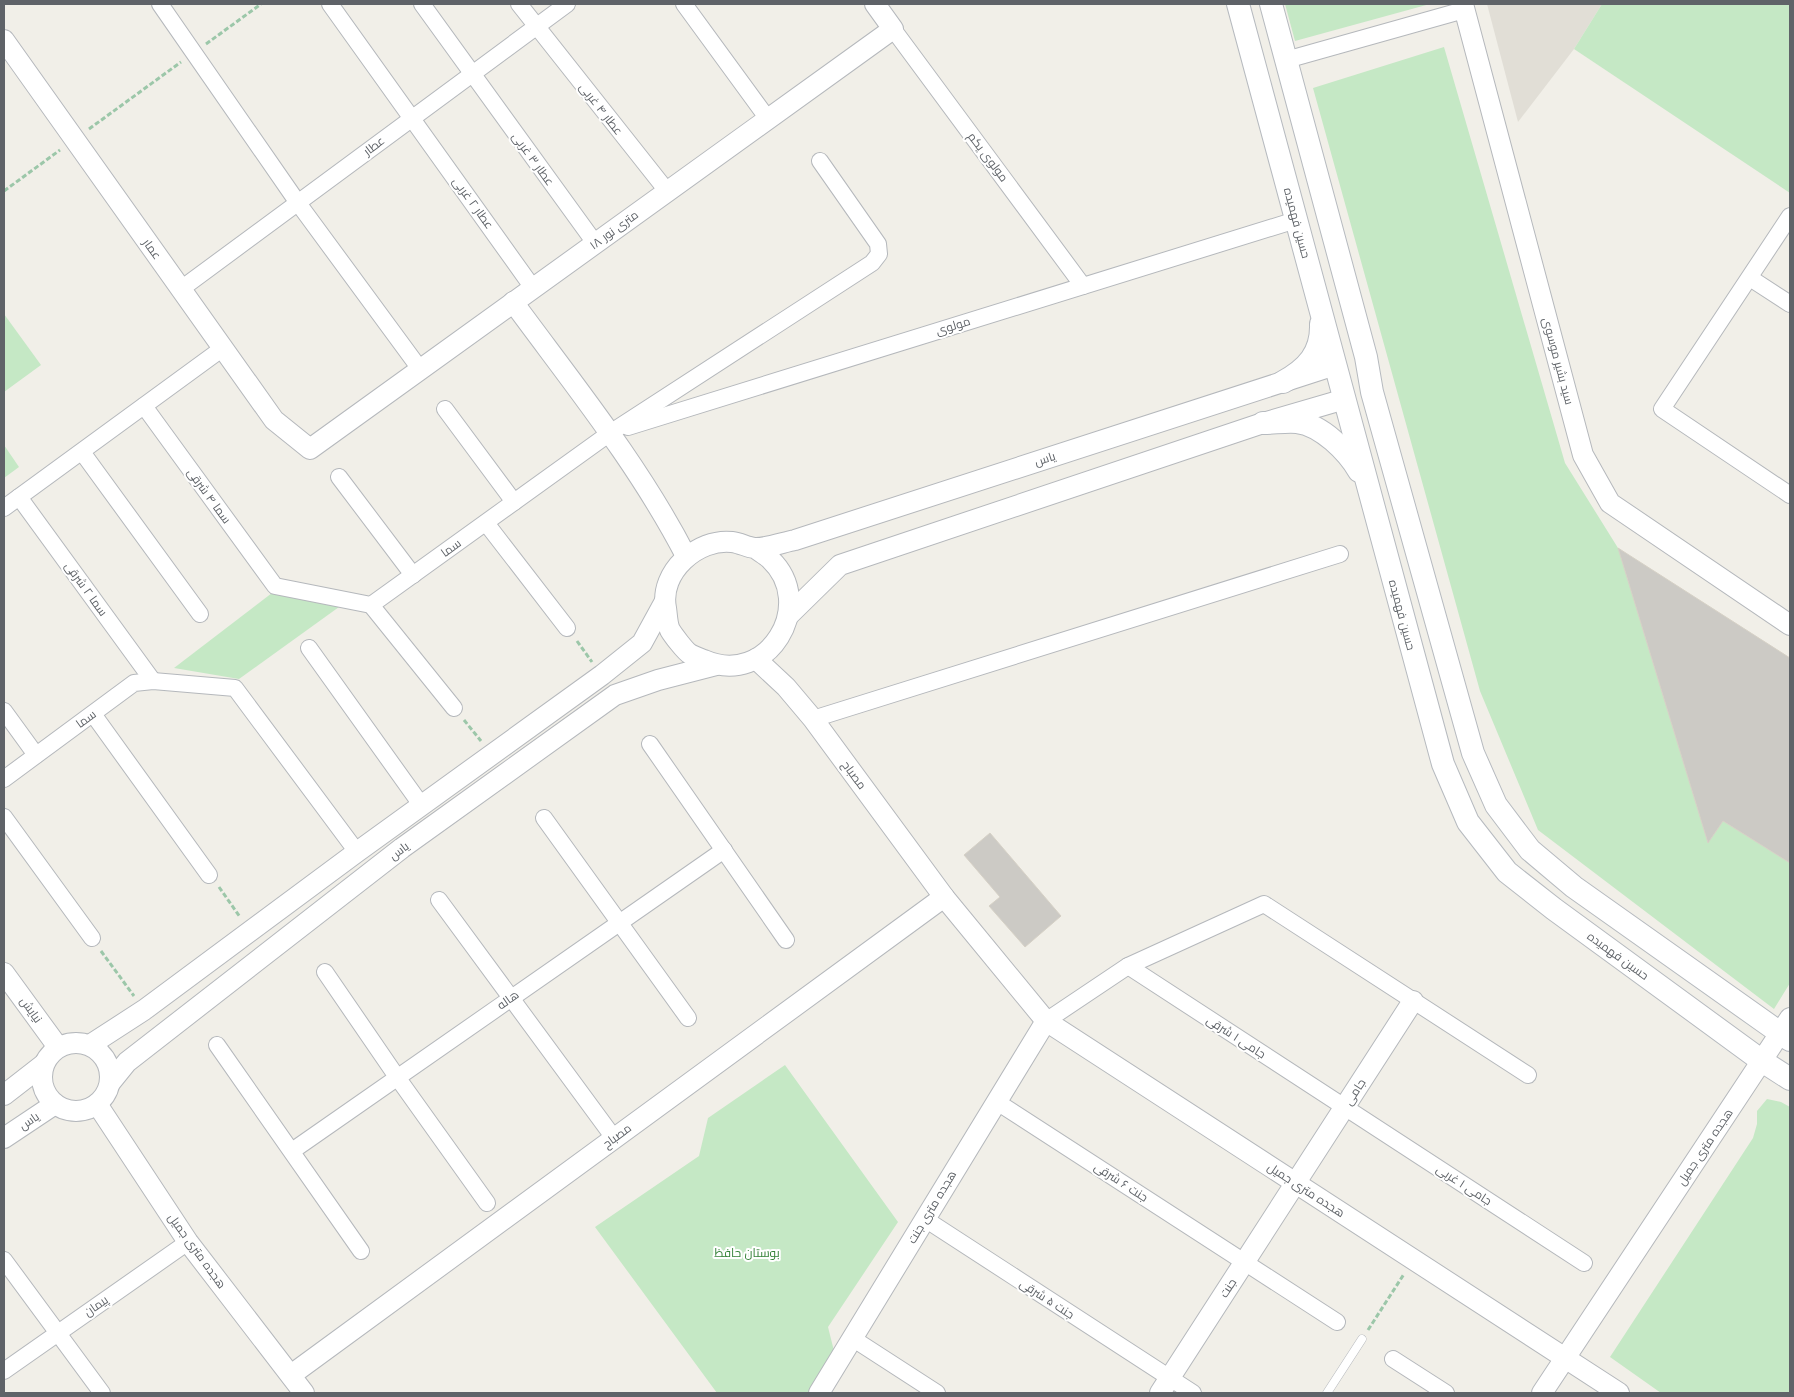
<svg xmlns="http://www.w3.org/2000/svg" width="1794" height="1397" font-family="Helvetica,Cairo,sans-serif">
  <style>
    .education { fill: #e1ded6 }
    .green { fill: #c5e8c5 }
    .building { fill: #cccac5; stroke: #d6d1c6 }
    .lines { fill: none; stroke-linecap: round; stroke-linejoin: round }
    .service-casing { stroke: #b5b8bc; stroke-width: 9 }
    .minor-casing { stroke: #b5b8bc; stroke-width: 18 }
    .tertiary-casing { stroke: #b5b8bc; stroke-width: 22 }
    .secondary-casing { stroke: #b6babf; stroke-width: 24 }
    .path { stroke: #9cc7a9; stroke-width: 3; stroke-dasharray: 5 2.5; stroke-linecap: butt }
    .service { stroke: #fff; stroke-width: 8 }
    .minor { stroke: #fff; stroke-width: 16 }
    .tertiary { stroke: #fff; stroke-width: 20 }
    .secondary { stroke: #fff; stroke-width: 22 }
    .labels { text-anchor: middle; stroke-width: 4; stroke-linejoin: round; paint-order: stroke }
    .street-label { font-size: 12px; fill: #5f6368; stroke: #fff }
    .park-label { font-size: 12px; fill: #348238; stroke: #fff }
  </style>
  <rect width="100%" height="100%" fill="#f1efe8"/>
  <!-- education -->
  <path class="education" d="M1487 4H1602L1574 49 1518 122Z"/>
  <!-- green -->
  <g class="green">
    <path d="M1285 4H1430L1295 41Z"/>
    <path d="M1602 4H1790V193L1574 49Z"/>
    <path d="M1444 47 1565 463 1618 548 1708 843 1723 821 1790 863V983L1774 1009 1538 830 1480 691 1313 88Z"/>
    <path d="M4 314 41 365 4 392Z"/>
    <path d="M4 445 19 467 4 478Z"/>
    <path d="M272 593 339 607 239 679 174 668Z"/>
    <path d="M785 1065 898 1222 828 1327 835 1355 811 1393H717L595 1227 699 1156 708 1118Z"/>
    <path d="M1767 1099 1781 1102 1790 1107V1393H1661L1610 1357 1753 1138 1757 1124V1111Z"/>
  </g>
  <!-- building -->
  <g class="building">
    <path d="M1618 548 1790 658V863L1723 821 1708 843Z"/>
    <path d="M990 833 1061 916 1025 947 989 906 1000 897 964 855Z"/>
  </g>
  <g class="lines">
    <!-- service casing -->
    <g class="service-casing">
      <path id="service" d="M1327 1393 1362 1339"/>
    </g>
    <!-- minor casing -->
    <g class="minor-casing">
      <g id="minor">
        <path d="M160 4 298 203 420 369"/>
        <path d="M330 4 533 288"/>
        <path d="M422 4 595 243"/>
        <path d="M519 4 667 191"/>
        <path d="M684 4 768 119"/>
        <path d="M893 29 1083 286"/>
        <path d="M1286 60 1464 10"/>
        <path d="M1790 216 1662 409 1790 495"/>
        <path d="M1750 278 1790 304"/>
        <path d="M181 289 567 4"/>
        <path d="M144 406 275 586 371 605 610 433 872 263 879 254 878 244 820 161"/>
        <path d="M445 409 514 502"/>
        <path d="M628 427 1296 220"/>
        <path d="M82 452 200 614"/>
        <path d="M339 477 413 575"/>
        <path d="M19 497 153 681"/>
        <path d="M4 508 223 348"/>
        <path d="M486 523 567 628"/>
        <path d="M371 605 454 708"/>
        <path d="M309 648 422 806"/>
        <path d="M4 711 36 755"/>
        <path d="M93 714 209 875"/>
        <path d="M813 719 1340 554"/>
        <path d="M650 744 786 940"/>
        <path d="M4 779 134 683 153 681 235 688 357 852"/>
        <path d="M4 817 92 938"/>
        <path d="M544 818 688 1018"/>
        <path d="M439 900 614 1138"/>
        <path d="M1128 966 1584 1263"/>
        <path d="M325 972 397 1077 487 1203"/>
        <path d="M1046 1021 1128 966 1264 904 1528 1075"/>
        <path d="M217 1045 361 1251"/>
        <path d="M997 1102 1337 1322"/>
        <path d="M292 1151 724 850"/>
        <path d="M925 1219 1193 1393"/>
        <path d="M4 1260 102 1393"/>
        <path d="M852 1338 937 1393"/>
        <path d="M1393 1359 1446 1393"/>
        <path d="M4 1371 188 1242"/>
      </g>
    </g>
    <!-- tertiary casing -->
    <g class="tertiary-casing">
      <g id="tertiary">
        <path d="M1463 4 1583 455 1610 503 1790 625"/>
        <path d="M4 40 274 420 310 449 893 29 875 4"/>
        <path d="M513 302C574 385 639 465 686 556"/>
        <path d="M755 548C760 552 766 555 770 559 818 604 768 688 704 660 699 658 693 656 690 654 685 651 673 635 670 630 667 624 667 614 666 608 659 572 698 538 732 542 740 543 747 547 754 548 765 549 784 542 795 540L1335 365"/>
        <path d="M788 616 840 565 1263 423 1345 399"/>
        <path d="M756 659 786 687 813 719 944 897 1046 1021 1619 1393"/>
        <path d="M4 973 58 1047"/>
        <circle cx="76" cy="1077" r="34"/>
        <path d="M90 1045 144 1010 357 852 602 675 642 643 665 601"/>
        <path d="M110 1083 127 1062 402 848 615 695 658 680 716 665"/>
        <path d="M4 1095 44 1064"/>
        <path d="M97 1104 188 1242 304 1393"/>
        <path d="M4 1138 55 1104"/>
        <path d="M291 1375 944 897"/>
        <path d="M819 1393 1046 1021"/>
        <path d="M1160 1393 1413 1001"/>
        <path d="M1542 1393 1790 1018"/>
      </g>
    </g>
    <!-- secondary casing -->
    <g class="secondary-casing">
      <g id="secondary">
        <path d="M1238 4 1443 764 1468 822 1507 872 1554 909 1762 1061 1790 1079"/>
        <path d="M1271 4 1366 357 1372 392 1473 753 1496 805 1530 850 1574 887 1790 1040"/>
        <path d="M1283 382C1307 369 1322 353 1321 324"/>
        <path d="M1263 423C1274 423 1286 421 1297 422 1322 425 1348 452 1359 471"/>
      </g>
    </g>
    <!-- path -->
    <g class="path">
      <path d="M206 44 261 4"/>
      <path d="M89 129 181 62"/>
      <path d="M4 191 60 150"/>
      <path d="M577 641 592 662"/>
      <path d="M464 720 481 741"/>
      <path d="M219 887 240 917"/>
      <path d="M101 951 134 996"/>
      <path d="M1368 1330 1404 1274"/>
    </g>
    <!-- service -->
    <use href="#service" class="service"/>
    <!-- minor -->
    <use href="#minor" class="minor"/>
    <!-- tertiary -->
    <use href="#tertiary" class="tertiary"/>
    <!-- secondary -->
    <use href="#secondary" class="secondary"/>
  </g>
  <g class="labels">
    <!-- street labels -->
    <g class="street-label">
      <text transform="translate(601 109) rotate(52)" y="4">عطار ۴ غربی</text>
      <text transform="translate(374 146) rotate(-37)" y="4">عطار</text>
      <text transform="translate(988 157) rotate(53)" y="4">مولوی یکم</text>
      <text transform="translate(533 159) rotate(54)" y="4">عطار ۳ غربی</text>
      <text transform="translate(473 203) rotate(54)" y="4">عطار ۲ غربی</text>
      <text transform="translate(1297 223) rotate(75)" y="4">حسین فهمیده</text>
      <text transform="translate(614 230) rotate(-36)" y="4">۱۸ متری نور</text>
      <text transform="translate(152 249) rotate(54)" y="4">عمار</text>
      <text transform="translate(953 326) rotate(-17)" y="4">مولوی</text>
      <text transform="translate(1558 361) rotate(75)" y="4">سید بشیر موسوی</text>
      <text transform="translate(1045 459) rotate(-18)" y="4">یاس</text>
      <text transform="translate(209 496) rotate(54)" y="4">سما ۴ شرقی</text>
      <text transform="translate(451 548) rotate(-36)" y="4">سما</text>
      <text transform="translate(86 589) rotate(54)" y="4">سما ۲ شرقی</text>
      <text transform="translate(1402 615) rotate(75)" y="4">حسین فهمیده</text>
      <text transform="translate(86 719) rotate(-36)" y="4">سما</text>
      <text transform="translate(854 775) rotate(54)" y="4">مصباح</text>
      <text transform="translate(399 851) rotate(-37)" y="4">یاس</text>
      <text transform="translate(1618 956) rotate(36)" y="4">حسین فهمیده</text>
      <text transform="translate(508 1000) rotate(-35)" y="4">هاله</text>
      <text transform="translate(31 1010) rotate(54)" y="4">نیایش</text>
      <text transform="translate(1236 1037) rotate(33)" y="4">جامی ۱ شرقی</text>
      <text transform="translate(1355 1092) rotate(-57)" y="4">جامی</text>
      <text transform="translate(29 1121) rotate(-34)" y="4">یاس</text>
      <text transform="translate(617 1136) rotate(-36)" y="4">مصباح</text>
      <text transform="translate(1705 1147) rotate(-56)" y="4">هجده متری جمیل</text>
      <text transform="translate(1121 1182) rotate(33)" y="4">جنت ۶ شرقی</text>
      <text transform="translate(1464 1185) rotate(33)" y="4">جامی ۱ غربی</text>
      <text transform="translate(1306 1190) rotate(33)" y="4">هجده متری جمیل</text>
      <text transform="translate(932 1207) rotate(-59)" y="4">هجده متری جنت</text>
      <text transform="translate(197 1251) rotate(54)" y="4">هجده متری جمیل</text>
      <text transform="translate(1228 1288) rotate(-57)" y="4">جنت</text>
      <text transform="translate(1047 1299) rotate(33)" y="4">جنت ۵ شرقی</text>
      <text transform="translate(96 1306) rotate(-35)" y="4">پیمان</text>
    </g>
    <!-- park labels -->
    <g class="park-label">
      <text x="747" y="1257">بوستان حافظ</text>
    </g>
  </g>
  <!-- border -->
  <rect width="1794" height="1397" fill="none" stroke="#5f6368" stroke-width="10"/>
</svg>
